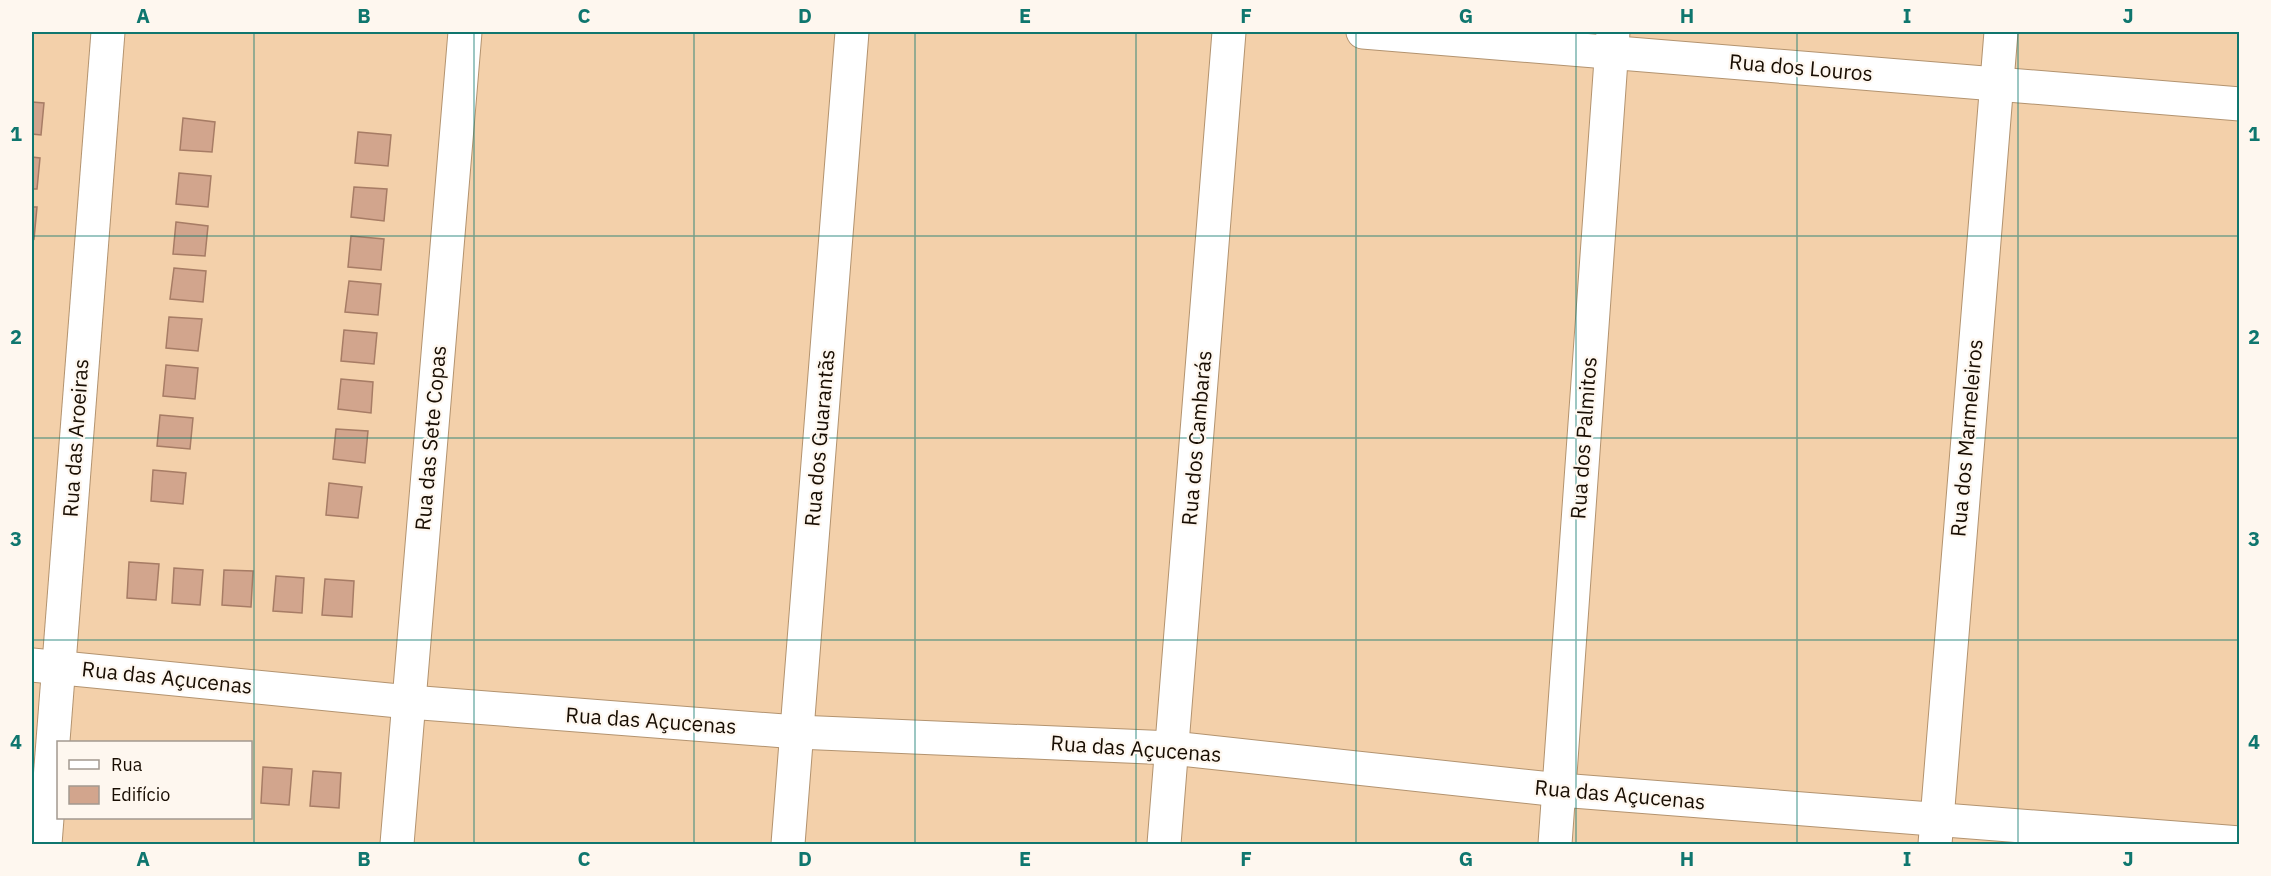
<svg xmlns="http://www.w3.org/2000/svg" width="2271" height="876" font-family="'IBM Plex Sans',sans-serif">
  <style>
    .building { fill: #d2a58d; stroke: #a77c65; stroke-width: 1.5 }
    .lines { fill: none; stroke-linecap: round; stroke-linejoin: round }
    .minor-casing { stroke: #b3936f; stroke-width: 35 }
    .minor { stroke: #fff; stroke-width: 33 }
    .grid { fill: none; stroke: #0f766e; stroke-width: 1.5; stroke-opacity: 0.55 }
    .labels { text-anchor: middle; stroke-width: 4.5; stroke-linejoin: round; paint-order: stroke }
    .street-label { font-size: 21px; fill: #180d02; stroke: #fef7ef }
    .neatline { fill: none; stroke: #0f766e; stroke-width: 2 }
    .grid-label { font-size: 20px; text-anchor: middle; font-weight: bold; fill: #0f766e }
  </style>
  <rect width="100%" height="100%" fill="#f3d0aa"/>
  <!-- building -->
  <g class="building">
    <path d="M32 102 44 103 41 135 32 134Z"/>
    <path d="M183 118 215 122 212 152 180 150Z"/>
    <path d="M358 132 391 135 388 166 355 163Z"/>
    <path d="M32 157 40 158 37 189H32Z"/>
    <path d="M179 173 211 176 208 207 176 204Z"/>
    <path d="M354 187 387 189 384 221 351 217Z"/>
    <path d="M32 207H37L34 239 32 238Z"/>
    <path d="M176 222 208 226 205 256 173 254Z"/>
    <path d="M351 236 384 239 381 270 348 267Z"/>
    <path d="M174 268 206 271 203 302 170 299Z"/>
    <path d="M349 281 381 284 378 315 345 312Z"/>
    <path d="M169 317 202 319 198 351 166 348Z"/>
    <path d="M344 330 377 333 374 364 341 361Z"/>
    <path d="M166 365 198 368 195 399 163 396Z"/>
    <path d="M341 379 373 382 371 413 338 409Z"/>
    <path d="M160 415 193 418 190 449 157 446Z"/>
    <path d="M336 429 368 431 365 463 333 459Z"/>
    <path d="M153 470 186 473 183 504 151 501Z"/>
    <path d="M329 483 362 487 358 518 326 515Z"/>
    <path d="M129 562 159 564 156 600 127 598Z"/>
    <path d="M174 568 203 570 200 605 172 603Z"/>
    <path d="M224 570 253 571 251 607 222 605Z"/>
    <path d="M276 576 304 578 302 613 273 611Z"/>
    <path d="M325 579 354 581 352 617 322 615Z"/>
    <path d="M263 767 292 769 289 805 261 803Z"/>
    <path d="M313 771 341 773 339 808 310 806Z"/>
  </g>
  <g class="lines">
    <!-- minor casing -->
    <g class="minor-casing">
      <g id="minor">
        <path d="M1363 32 2240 104"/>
        <path d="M32 665 409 702 797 732 1172 748 1560 790 2240 843"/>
        <path d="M45 844 108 32"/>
        <path d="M397 844 465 32"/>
        <path d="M788 844 852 32"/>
        <path d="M1164 844 1229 32"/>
        <path d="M1555 844 1613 32"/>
        <path d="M1935 844 2001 32"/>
      </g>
    </g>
    <!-- minor -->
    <use href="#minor" class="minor"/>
  </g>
  <!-- grid -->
  <path class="grid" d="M254 32V844M474 32V844M694 32V844M915 32V844M1136 32V844M1356 32V844M1576 32V844M1797 32V844M2018 32V844M32 236H2240M32 438H2240M32 640H2240"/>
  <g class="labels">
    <!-- street labels -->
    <g class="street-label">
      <text transform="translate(1801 68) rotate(5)" y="7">Rua dos Louros</text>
      <text transform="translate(76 438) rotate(-86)" y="7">Rua das Aroeiras</text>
      <text transform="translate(431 438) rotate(-85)" y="7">Rua das Sete Copas</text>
      <text transform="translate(820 438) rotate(-85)" y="7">Rua dos Guarantãs</text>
      <text transform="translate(1197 438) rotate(-85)" y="7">Rua dos Cambarás</text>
      <text transform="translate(1584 438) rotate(-86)" y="7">Rua dos Palmitos</text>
      <text transform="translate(1967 438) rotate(-85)" y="7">Rua dos Marmeleiros</text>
      <text transform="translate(167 678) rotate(6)" y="7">Rua das Açucenas</text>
      <text transform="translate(651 721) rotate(4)" y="7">Rua das Açucenas</text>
      <text transform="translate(1136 749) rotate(4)" y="7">Rua das Açucenas</text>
      <text transform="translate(1620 795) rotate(5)" y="7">Rua das Açucenas</text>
    </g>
  </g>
  <!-- border -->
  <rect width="2271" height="876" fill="none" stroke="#fef7ef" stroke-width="66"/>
  <!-- legend -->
  <rect x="57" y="741" width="195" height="78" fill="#fef7ef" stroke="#a29990" stroke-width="1.5"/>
  <rect x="69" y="760" width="30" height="9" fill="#ffffff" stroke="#a29990" stroke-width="1.5"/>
  <text x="111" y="771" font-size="18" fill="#180d02">Rua</text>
  <rect x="69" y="786" width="30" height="18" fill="#d2a58d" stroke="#a29990" stroke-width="1.5"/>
  <text x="111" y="801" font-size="18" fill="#180d02">Edifício</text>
  <rect x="33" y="33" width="2205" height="810" class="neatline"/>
  <g class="grid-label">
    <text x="143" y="23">A</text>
    <text x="364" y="23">B</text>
    <text x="584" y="23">C</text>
    <text x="805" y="23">D</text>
    <text x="1025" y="23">E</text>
    <text x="1246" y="23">F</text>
    <text x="1466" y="23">G</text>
    <text x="1687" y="23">H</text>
    <text x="1907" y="23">I</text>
    <text x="2128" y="23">J</text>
    <text x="16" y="141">1</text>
    <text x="2254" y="141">1</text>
    <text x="16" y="344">2</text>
    <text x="2254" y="344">2</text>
    <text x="16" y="546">3</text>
    <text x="2254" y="546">3</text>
    <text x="16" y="749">4</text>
    <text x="2254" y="749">4</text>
    <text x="143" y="866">A</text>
    <text x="364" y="866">B</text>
    <text x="584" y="866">C</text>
    <text x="805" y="866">D</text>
    <text x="1025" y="866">E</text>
    <text x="1246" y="866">F</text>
    <text x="1466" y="866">G</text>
    <text x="1687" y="866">H</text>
    <text x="1907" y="866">I</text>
    <text x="2128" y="866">J</text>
  </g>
</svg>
